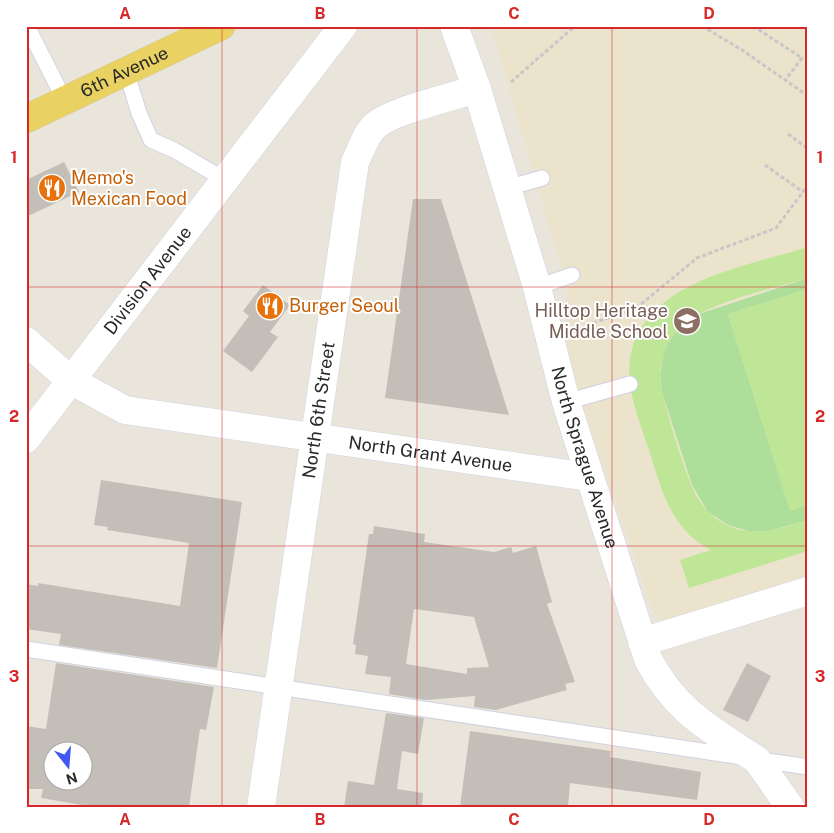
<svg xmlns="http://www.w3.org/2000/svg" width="834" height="833" font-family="'Public Sans',sans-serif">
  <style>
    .education { fill: #ebe3cb }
    .green { fill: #addf9a }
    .pitch { fill: #bee696 }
    .building { fill: #c3beb8; fill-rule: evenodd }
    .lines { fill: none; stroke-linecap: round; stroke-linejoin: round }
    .service-casing { stroke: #d0d2e1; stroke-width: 17 }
    .minor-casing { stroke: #d0d2e1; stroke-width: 29 }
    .tertiary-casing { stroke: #d0d2e1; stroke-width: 29 }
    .secondary-casing { stroke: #d0d2e1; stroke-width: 29 }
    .primary-casing { stroke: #c7c7c7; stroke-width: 29 }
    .path { stroke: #c7c7c7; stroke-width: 3; stroke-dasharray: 4 2.5; stroke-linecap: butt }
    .service { stroke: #fff; stroke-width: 15 }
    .minor { stroke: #fff; stroke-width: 28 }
    .tertiary { stroke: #fff; stroke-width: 28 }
    .secondary { stroke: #fff; stroke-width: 28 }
    .primary { stroke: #e9d261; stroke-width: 28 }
    .grid { fill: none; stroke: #d62828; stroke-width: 1; stroke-opacity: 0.55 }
    .labels { text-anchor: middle; stroke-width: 4; stroke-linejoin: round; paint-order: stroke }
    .street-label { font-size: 18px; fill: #292929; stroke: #fff }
    .food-label { font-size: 18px; fill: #c56008; stroke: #fff; text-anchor: start }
    .education-label { font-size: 18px; fill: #785e54; stroke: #fff; text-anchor: end }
    .neatline { fill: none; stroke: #d62828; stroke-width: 2 }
    .grid-label { font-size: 16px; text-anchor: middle; font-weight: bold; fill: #d62828 }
  </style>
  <rect width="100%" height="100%" fill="#eae5db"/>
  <!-- education -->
  <path class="education" d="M491 26H808V575L664 621 654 614 565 353 567 288Z"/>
  <!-- green -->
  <path class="green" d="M808 278V289L728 314 790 510 808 505V520L769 531 751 532 728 525 708 512 692 485 662 392 660 375 664 351 670 340 677 330 693 316Z"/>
  <!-- pitch -->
  <g class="pitch">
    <path d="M808 247V278C772 289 703 303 678 329 667 341 661 358 660 374 659 392 687 480 697 497 704 509 714 519 727 525 754 539 781 528 808 520V551L689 588 680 560 711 550C672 530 662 492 650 453 643 431 633 407 630 384 620 285 738 269 808 247Z"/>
    <path d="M808 289V505L790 511 728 314Z"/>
  </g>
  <!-- building -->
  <g class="building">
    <path d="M64 162 79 192 26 217V180Z"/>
    <path d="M413 199H441L509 415 385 398Z"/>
    <path d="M263 285 290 305 270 332 278 337 252 372 223 351 249 316 243 311Z"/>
    <path d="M101 480 242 502 217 668 59 645 61 634 26 629V584L38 586V583L180 606 189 543 107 530 108 527 94 525Z"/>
    <path d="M374 526 425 534 424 542 494 552 511 547 513 553 536 546 552 602 547 604 575 682 565 684 567 690 496 710 474 707 475 696 426 700 389 694 391 677 365 674 368 656 355 654 356 645 353 644 369 534H373ZM414 609 474 617 489 667 467 668V674L406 664Z"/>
    <path d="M56 663 214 687 206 730 200 729 189 807H82V805L41 798 43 789H26V726L46 729ZM52 750H82V780H52Z"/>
    <path d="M747 663 771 676 748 722 723 710Z"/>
    <path d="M386 713 424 718 418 754 402 751 397 789 423 793 422 807H344L348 781 374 785Z"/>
    <path d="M470 731 611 751 610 757 701 772 697 800 570 783 568 807H460Z"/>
  </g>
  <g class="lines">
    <!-- service casing -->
    <g class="service-casing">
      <g id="service">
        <path d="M27 26 65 101"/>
        <path d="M126 71 139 113 151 140 174 150 225 180"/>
        <path d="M507 188 542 178"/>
        <path d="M537 287 572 275"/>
        <path d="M566 402 630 384"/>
        <path d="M26 649 808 767"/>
      </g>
    </g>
    <!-- minor casing -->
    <g class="minor-casing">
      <g id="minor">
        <path id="s1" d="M26 341 70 380 125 410 589 477"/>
        <path d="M642 642 808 591"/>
        <path d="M757 760 790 807"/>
        <path id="s2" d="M261 807 355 162C361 150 366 133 376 125 394 110 452 97 477 89"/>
      </g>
    </g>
    <!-- tertiary casing -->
    <g class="tertiary-casing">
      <g id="tertiary">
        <path id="s3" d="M454 26 477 89 537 287 566 402 648 659C675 711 710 729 757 760"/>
      </g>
    </g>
    <!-- secondary casing -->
    <g class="secondary-casing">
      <g id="secondary">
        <path id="s4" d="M26 439 343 26"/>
      </g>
    </g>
    <!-- primary casing -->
    <g class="primary-casing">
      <g id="primary">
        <path id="s5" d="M26 119 221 26"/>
      </g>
    </g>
    <!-- path -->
    <g class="path">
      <path d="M702 26 742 50 808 96"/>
      <path d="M753 26 802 58 786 79"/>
      <path d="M511 82 575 26"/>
      <path d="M788 134 808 149"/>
      <path d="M765 165 803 192"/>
      <path d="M587 325 635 309 697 258 776 228 808 185"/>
    </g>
    <!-- service -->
    <use href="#service" class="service"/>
    <!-- minor -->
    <use href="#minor" class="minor"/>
    <!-- tertiary -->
    <use href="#tertiary" class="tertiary"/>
    <!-- secondary -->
    <use href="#secondary" class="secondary"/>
    <!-- primary -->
    <use href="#primary" class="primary"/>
  </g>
  <!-- grid -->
  <path class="grid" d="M222 26V807M417 26V807M612 26V807M26 287H808M26 546H808"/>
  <!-- icons -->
  <defs>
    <g id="restaurant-disc" transform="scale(1.4375)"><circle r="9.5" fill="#e8710a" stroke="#fff"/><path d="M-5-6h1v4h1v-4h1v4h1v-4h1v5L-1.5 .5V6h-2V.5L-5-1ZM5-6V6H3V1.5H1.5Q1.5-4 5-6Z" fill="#fff"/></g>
    <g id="school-disc" transform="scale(1.4375)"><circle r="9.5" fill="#8d6e63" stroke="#fff"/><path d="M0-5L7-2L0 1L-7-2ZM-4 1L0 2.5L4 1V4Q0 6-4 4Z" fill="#fff"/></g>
  </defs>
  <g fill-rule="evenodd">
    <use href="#restaurant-disc" x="52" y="188"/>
    <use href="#restaurant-disc" x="270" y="306"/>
    <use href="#school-disc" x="687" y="321"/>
  </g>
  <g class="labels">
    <!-- street labels -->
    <g class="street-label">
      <text dy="6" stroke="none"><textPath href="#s5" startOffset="109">6th Avenue</textPath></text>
      <text dy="6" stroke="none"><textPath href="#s4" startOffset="200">Division Avenue</textPath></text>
      <text dy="6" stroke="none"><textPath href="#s2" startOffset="401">North 6th Street</textPath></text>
      <text dy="6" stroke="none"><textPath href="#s1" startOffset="430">North Grant Avenue</textPath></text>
      <text dy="6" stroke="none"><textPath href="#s3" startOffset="451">North Sprague Avenue</textPath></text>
    </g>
    <!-- food labels -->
    <g class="food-label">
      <text x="71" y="184">Memo's<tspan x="71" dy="21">Mexican Food</tspan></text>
      <text x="289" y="312">Burger Seoul</text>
    </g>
    <!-- education labels -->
    <g class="education-label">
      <text x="668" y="317">Hilltop Heritage<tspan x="668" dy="21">Middle School</tspan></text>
    </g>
  </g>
  <!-- border -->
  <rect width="834" height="833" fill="none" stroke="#ffffff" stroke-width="55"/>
  <!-- north arrow -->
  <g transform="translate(68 766) rotate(163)"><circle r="24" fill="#ffffff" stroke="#a9a9a9"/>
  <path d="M0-4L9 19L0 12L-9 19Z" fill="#4257f1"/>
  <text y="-8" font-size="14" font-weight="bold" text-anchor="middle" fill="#292929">N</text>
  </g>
  <rect x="28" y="28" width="778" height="778" class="neatline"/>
  <g class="grid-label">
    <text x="125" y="19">A</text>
    <text x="320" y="19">B</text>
    <text x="514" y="19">C</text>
    <text x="709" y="19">D</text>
    <text x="14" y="163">1</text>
    <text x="820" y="163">1</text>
    <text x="14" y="422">2</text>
    <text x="820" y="422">2</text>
    <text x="14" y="682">3</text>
    <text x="820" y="682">3</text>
    <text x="125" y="825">A</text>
    <text x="320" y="825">B</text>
    <text x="514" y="825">C</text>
    <text x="709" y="825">D</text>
  </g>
</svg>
